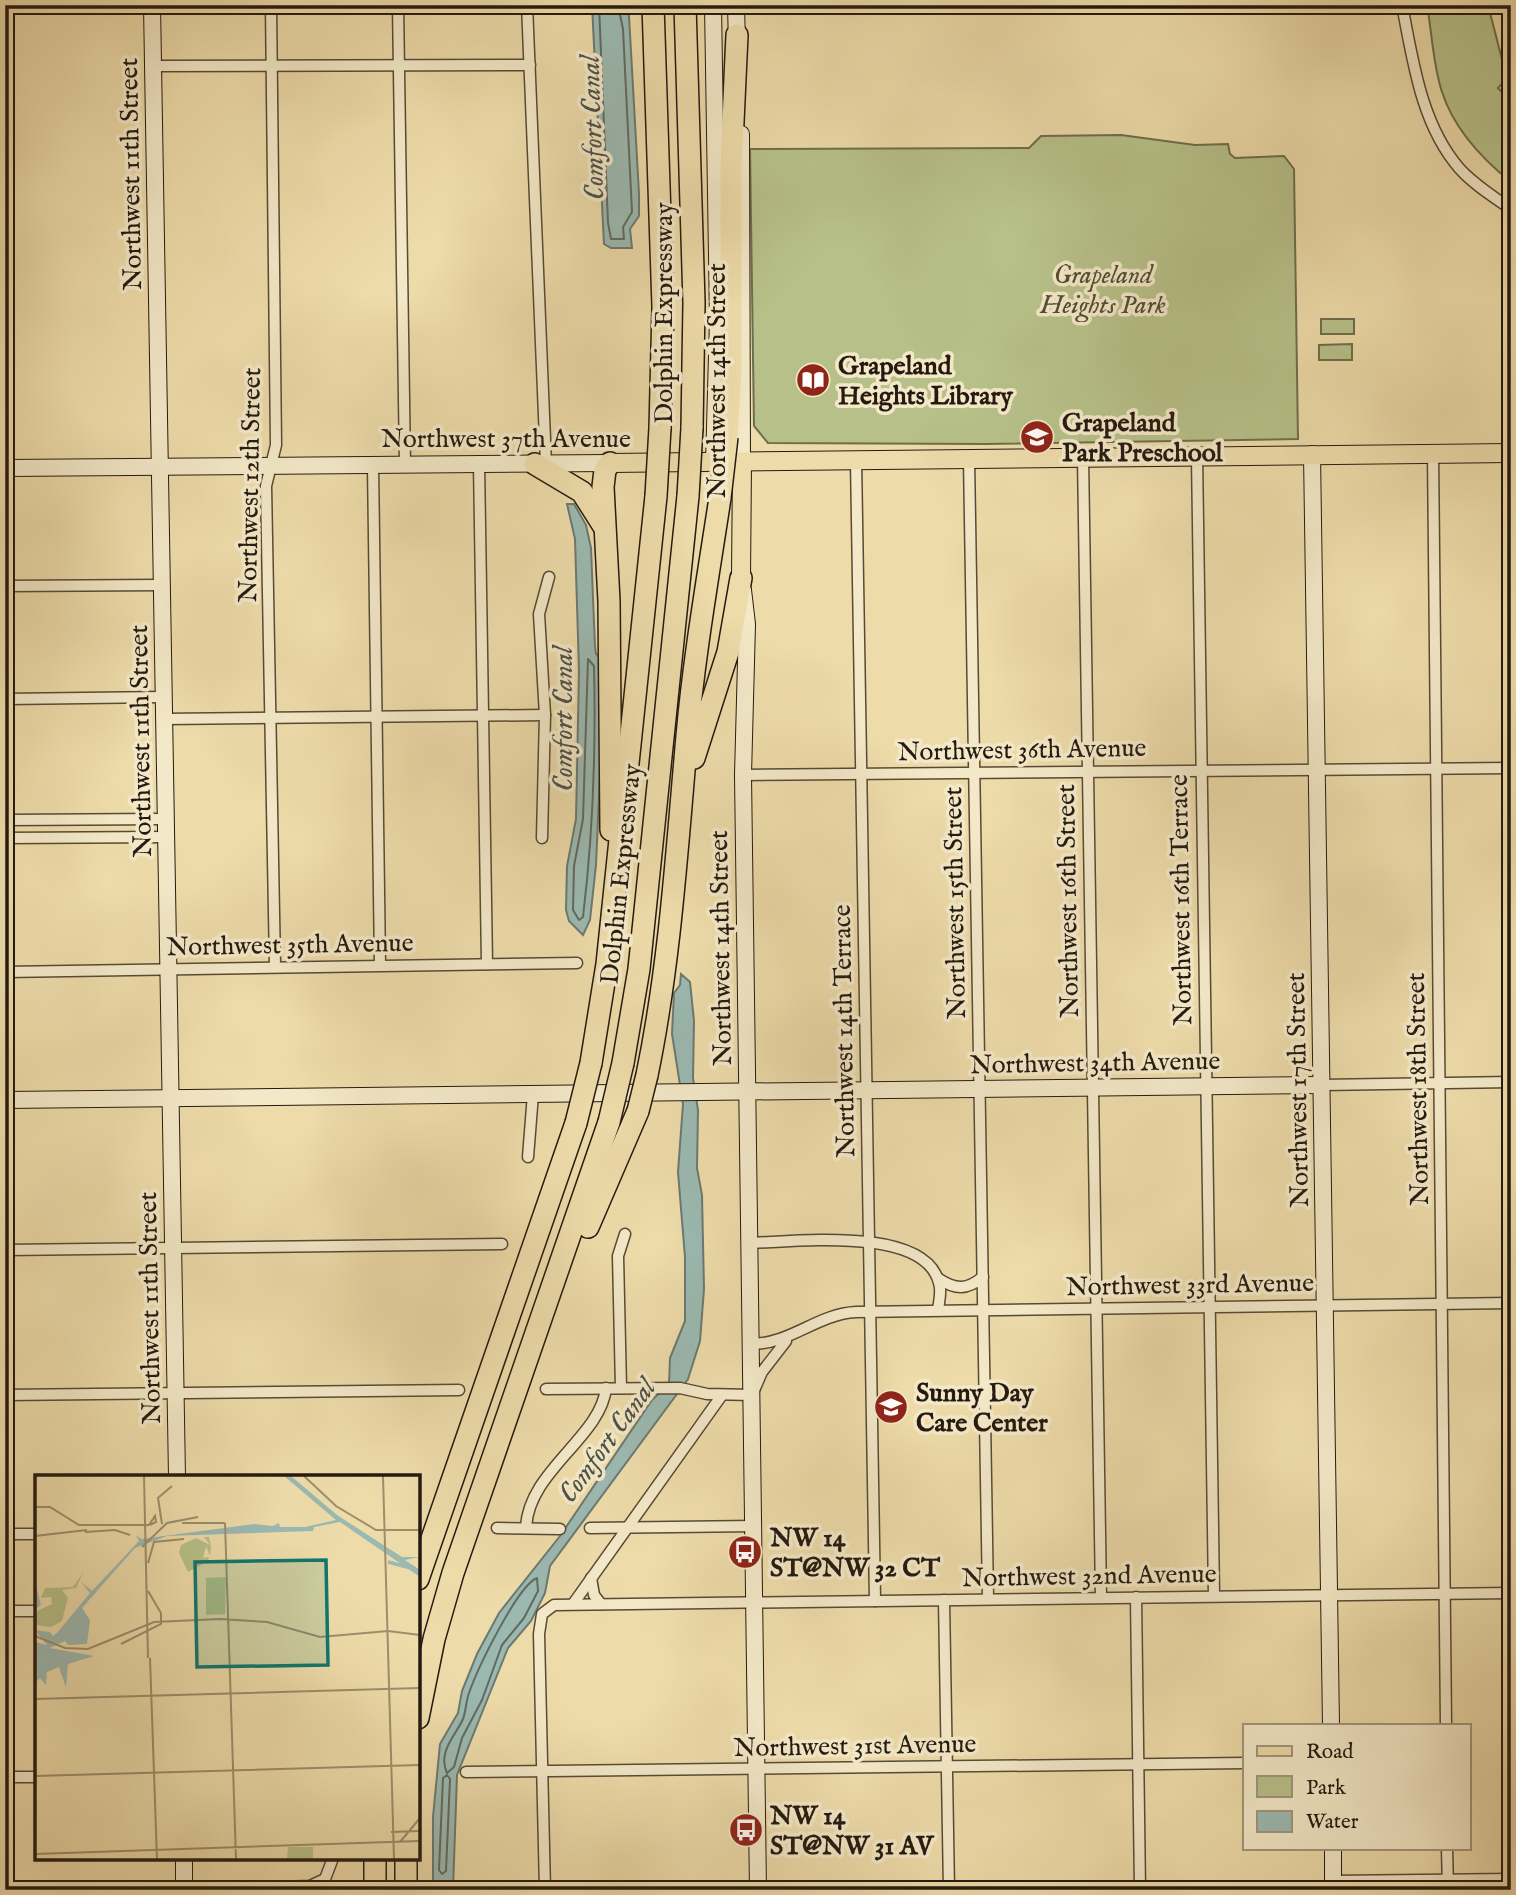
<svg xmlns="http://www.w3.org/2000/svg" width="1516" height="1895" font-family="'IM FELL English',serif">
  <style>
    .green { fill: #b7c089; stroke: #6e6d4c; stroke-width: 2 }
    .water { fill: #9bb9b1; stroke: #6c7971; stroke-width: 2 }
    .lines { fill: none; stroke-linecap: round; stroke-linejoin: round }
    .shore { stroke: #606a60; stroke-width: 2 }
    .street-casing { stroke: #574a36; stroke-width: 13 }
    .secondary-casing { stroke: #251a10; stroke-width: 18 }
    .primary-casing { stroke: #251a10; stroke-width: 20 }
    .highway-casing { stroke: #251a10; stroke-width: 24 }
    .street { stroke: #f3e8c7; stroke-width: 10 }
    .secondary { stroke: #f3e8c7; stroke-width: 16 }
    .primary { stroke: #eddba9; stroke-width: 18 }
    .highway { stroke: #eddba9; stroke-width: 21 }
    .highway-bridge-casing { stroke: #251a10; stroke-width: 24; stroke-linecap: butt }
    .highway-bridge { stroke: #eddba9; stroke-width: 21 }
    .labels { text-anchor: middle; stroke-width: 7; stroke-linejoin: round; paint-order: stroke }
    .street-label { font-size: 26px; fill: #251a10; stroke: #f3e8c7 }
    .park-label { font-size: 26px; font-style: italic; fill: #514c34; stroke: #f3e8c7 }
    .poi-label { font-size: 26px; font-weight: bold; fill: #251a10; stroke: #f3e8c7; text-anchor: start }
    .water-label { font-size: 28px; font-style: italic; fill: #4e5248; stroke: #f3e8c7 }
    .inset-river { fill: none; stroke: #9bb9b1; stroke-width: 3.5 }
    .inset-road { fill: none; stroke: #9d8e6c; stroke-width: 2 }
    .view { fill: #0f766e; fill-opacity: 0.15; stroke: #0f766e; stroke-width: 3.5 }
    .inset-edge { fill: none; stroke: #251a10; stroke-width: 3.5 }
  </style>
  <rect width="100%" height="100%" fill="#eddba9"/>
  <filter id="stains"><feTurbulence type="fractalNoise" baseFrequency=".00286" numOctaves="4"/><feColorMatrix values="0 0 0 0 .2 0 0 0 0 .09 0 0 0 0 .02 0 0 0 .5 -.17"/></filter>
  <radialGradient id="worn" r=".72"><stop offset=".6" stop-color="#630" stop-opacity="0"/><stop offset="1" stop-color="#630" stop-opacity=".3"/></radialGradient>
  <!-- green -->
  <g class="green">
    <path d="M1427 5H1488L1504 67 1511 75 1498 88 1511 101V182C1481 158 1454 129 1442 92 1433 65 1432 33 1427 5Z"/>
    <path d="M1121 135 1195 145 1228 144 1230 154 1235 158 1284 156 1294 169 1298 439 986 444 768 443 754 426 750 149 1029 148 1041 136Z"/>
    <rect x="1321" y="319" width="33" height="15"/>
    <path d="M1352 344V360H1319V345Z"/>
  </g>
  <!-- water -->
  <g class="water">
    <path d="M592 5H625L629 16 639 194V216L630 229 632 248H611L604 244Z"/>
    <path d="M567 504H574L586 525 591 548 595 647 596 654 600 657 601 750 596 865 590 920 583 935 569 921 566 910 567 866 576 819 579 671 575 539Z"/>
    <path d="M681 974 690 982 694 1021 693 1078 698 1110 697 1168 702 1195 704 1289 700 1341 688 1379 550 1566 545 1593 531 1621 508 1648 457 1775 453 1890H433V1817L440 1744 458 1713 462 1691 477 1654 499 1613 560 1536 652 1400 669 1384 670 1358 685 1321V1257L678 1172 683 1104 672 1034 674 993 680 985Z"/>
  </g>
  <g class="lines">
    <!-- shore -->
    <g class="shore">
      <path d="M599 5 608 223 611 239H624L623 227 632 212 623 29 618 5"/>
      <path d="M588 659 594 666C596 749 593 834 583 917L579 920 573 910 574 866 583 819Z"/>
      <path d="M537 1578 538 1591 524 1618 502 1645 482 1700 462 1738 454 1767 447 1773C437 1752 456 1735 463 1719 466 1711 466 1701 469 1693 477 1670 517 1586 537 1578Z"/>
      <path d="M447 1775 450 1779 446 1871 442 1874 439 1870 443 1778Z"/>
    </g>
    <!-- street casing -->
    <g class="street-casing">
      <g id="street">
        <path d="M271 5 276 445 266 486 275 966"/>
        <path d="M398 5 405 464"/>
        <path d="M527 5 546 464"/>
        <path d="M1402 5C1413 61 1421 124 1459 168 1473 184 1494 197 1511 209"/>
        <path d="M152 66 530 65"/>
        <path d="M1433 453 1446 1725"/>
        <path d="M1197 456 1214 1596"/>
        <path d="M1083 457 1101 1597"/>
        <path d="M969 459 988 1599"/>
        <path d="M856 460 875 1601"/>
        <path d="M479 464 487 964"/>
        <path d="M373 465 380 964"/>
        <path d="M5 586 161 585"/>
        <path d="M5 699 164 697"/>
        <path d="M164 719 545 715"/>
        <path d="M743 775 1511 768"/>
        <path d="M5 820 166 819"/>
        <path d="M5 838 166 837"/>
        <path d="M542 838 545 715 539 614 549 577"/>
        <path d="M5 972 577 963"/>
        <path d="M1322 1085 1511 1082"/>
        <path d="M528 1157 533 1094"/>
        <path d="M749 1243C793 1242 925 1225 939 1283 942 1291 939 1301 938 1310"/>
        <path d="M5 1250 502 1244"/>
        <path d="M939 1279C956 1290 967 1290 983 1277"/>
        <path d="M751 1344C791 1344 817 1314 856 1312L1511 1303"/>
        <path d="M621 1388 618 1256 625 1234"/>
        <path d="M546 1389 680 1388 707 1394 752 1395 762 1372 786 1341"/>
        <path d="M5 1395 459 1390"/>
        <path d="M497 1528 560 1529"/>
        <path d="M526 1528C528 1471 601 1437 606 1388"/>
        <path d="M590 1528 755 1526"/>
        <path d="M5 1534H37"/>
        <path d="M591 1578 594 1595 601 1604"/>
        <path d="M1136 1597 1140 1890"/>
        <path d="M944 1600 949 1890"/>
        <path d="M573 1604 722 1395"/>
        <path d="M5 1611H37"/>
        <path d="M466 1772 1245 1763"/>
        <path d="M5 1777H37"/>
        <path d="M1447 1848 1448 1890"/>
        <path d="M1333 1881 1511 1879"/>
        <path d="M188 1890 310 1886 325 1879 333 1858"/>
        <path d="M545 1890 539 1634 542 1614 554 1605 1511 1593"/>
      </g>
    </g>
    <!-- secondary casing -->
    <g class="secondary-casing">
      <g id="secondary">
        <path d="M152 5 177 1477"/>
        <path d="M713 5 718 319 714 463"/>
        <path d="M736 5 737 45"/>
        <path d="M741 134 742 463"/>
        <path d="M1312 454 1331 1725"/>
        <path d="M5 468 610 463"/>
        <path d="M743 590 747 624 743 775 758 1890"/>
        <path d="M5 1100 1322 1085"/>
        <path d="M1333 1848V1890"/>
        <path d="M184 1858V1890"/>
      </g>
    </g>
    <!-- primary casing -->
    <g class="primary-casing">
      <g id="primary">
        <path d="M610 463 1511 453"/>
        <path d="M741 578 742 463"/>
      </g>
    </g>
    <!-- highway casing -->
    <g class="highway-casing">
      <g id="highway">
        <path d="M653 5 663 307 660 428"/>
        <path d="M685 5 694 303 692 428"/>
        <path d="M727 437 731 370V165L737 35"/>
        <path d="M610 463 605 470 603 487 609 601 611 830"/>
        <path d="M535 464 582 492 603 525"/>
        <path d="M694 758 728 652 741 578"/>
        <path d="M591 1063 607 964 656 496"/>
        <path d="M623 1063 639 969 688 496"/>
        <path d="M647 1075C670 964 677 849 687 736 694 657 708 577 720 498"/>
        <path d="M588 1227 638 1111"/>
        <path d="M418 1579 576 1123"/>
        <path d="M418 1718 434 1639 453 1573 609 1122"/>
        <path d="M375 1858V1890"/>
        <path d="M406 1858V1890"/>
      </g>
    </g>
    <!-- street -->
    <use href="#street" class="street"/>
    <!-- secondary -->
    <use href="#secondary" class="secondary"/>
    <!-- primary -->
    <use href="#primary" class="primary"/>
    <!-- highway -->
    <use href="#highway" class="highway"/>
    <!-- highway-bridge casing -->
    <g class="highway-bridge-casing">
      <g id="highway-bridge">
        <path d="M656 496 660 428"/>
        <path d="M688 496 692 428"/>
        <path d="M720 498 727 437"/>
        <path d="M638 1111 647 1075"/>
        <path d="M609 1122 623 1063"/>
        <path d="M576 1123 591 1063"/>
      </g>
    </g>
    <!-- highway-bridge -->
    <use href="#highway-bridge" class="highway-bridge"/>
  </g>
  <!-- icons -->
  <defs>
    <g id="library-disc" transform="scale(1.75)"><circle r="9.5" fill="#8f2418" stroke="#f3e8c7"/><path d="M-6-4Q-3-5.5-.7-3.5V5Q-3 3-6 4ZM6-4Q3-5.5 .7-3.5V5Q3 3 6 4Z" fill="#fff"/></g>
    <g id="school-disc" transform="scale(1.75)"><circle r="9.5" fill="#8f2418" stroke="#f3e8c7"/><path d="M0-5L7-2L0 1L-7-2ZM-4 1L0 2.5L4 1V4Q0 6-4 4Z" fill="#fff"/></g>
    <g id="bus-disc" transform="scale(1.75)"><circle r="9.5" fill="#8f2418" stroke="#f3e8c7"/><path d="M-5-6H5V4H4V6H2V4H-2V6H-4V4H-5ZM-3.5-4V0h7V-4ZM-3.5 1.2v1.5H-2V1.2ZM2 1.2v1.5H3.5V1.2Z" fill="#fff"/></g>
  </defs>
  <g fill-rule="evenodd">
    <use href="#library-disc" x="813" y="380"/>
    <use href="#school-disc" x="1037" y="437"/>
    <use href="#school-disc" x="891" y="1407"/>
    <use href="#bus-disc" x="745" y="1552"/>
    <use href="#bus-disc" x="746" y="1830"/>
  </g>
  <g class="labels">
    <!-- street labels -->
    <g class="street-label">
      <text transform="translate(130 174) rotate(-91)" y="9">Northwest 11th Street</text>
      <text transform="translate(663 313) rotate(-90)" y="9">Dolphin Expressway</text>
      <text transform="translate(716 381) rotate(-90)" y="9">Northwest 14th Street</text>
      <text x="506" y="447">Northwest 37th Avenue</text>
      <text transform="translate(249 485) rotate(-89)" y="9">Northwest 12th Street</text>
      <text transform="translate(140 741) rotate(-91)" y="9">Northwest 11th Street</text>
      <text transform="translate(1022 749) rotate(-1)" y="9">Northwest 36th Avenue</text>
      <text transform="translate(620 874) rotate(-84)" y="9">Dolphin Expressway</text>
      <text transform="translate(1180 900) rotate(-91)" y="9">Northwest 16th Terrace</text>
      <text transform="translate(1067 901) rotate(-91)" y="9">Northwest 16th Street</text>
      <text transform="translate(954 903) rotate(-91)" y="9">Northwest 15th Street</text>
      <text transform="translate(290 944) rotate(-1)" y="9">Northwest 35th Avenue</text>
      <text transform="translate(720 948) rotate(-91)" y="9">Northwest 14th Street</text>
      <text transform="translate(843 1031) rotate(-91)" y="9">Northwest 14th Terrace</text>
      <text transform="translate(1095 1062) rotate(-1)" y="9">Northwest 34th Avenue</text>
      <text transform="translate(1417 1089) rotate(-91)" y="9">Northwest 18th Street</text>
      <text transform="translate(1297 1090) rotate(-91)" y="9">Northwest 17th Street</text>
      <text transform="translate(1190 1284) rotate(-1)" y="9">Northwest 33rd Avenue</text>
      <text transform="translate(149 1308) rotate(-91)" y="9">Northwest 11th Street</text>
      <text transform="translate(1089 1575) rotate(-1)" y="9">Northwest 32nd Avenue</text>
      <text transform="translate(855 1745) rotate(-1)" y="9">Northwest 31st Avenue</text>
    </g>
    <!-- park labels -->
    <g class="park-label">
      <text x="1103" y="283">Grapeland<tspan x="1103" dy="30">Heights Park</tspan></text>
    </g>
    <!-- poi labels -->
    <g class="poi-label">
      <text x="838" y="374">Grapeland<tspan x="838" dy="30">Heights Library</tspan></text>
      <text x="1062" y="431">Grapeland<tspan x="1062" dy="30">Park Preschool</tspan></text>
      <text x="916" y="1401">Sunny Day<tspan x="916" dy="30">Care Center</tspan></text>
      <text x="770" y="1546">NW 14<tspan x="770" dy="30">ST@NW 32 CT</tspan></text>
      <text x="770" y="1824">NW 14<tspan x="770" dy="30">ST@NW 31 AV</tspan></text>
    </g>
    <!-- water labels -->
    <g class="water-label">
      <text transform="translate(591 128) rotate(-92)" y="10">Comfort Canal</text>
      <text transform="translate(562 719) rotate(-90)" y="10">Comfort Canal</text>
      <text transform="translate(606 1440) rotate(-54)" y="10">Comfort Canal</text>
    </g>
  </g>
  <!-- overview -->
  <g transform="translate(35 1475)">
    <rect width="385" height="385" fill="#eddba9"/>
    <path d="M169 62H174L176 71 175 81 171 71 168 83 174 82 173 86 153 97 144 78 146 70 161 63 175 70ZM49 96 41 113 27 115 33 123 27 146 16 152 0 150V137L17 129 16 122 6 123 10 113 38 112ZM191 102 190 139 171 140V103ZM253 372H278V384H252Z" fill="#b7c089"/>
    <path d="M249 1H256L302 40 367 82H385L370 85 385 95V102L305 47 279 52 278 56 132 61 100 73 47 133 55 145 52 169 33 170 30 166 15 173 59 181 33 189 31 212 24 192 12 197 11 210 5 203 0 208V167L12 170 0 155 15 157 18 161 22 158 55 118 46 107 57 116 104 66 101 60 106 64 219 49 238 51 244 48 245 52H270L301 45Z" fill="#9bb9b1"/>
    <path class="inset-river" d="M353 87 376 93M0 114 4 129 0 133"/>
    <path class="inset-road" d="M109 1 113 183M269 1 301 31 341 55H385M348 1 359 384M0 32H15L44 50H114M147 48H190M190 48 201 384M127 49 123 23 137 11M114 50 120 41 121 47 115 50M50 57 80 55 95 60M0 61 52 55M107 72 132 48 163 42M113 88 119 67 149 64M0 161 30 173 53 174 119 147 185 144 232 147 285 162 353 156 385 160M86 169 126 149V138L113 116M115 183 122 384M0 224 385 213M0 301 385 290M356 357 385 356M365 367 385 343M0 379 385 366"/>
    <path class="view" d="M291 85 293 190 162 192 160 87Z"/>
    <rect width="385" height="385" class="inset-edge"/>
  </g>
  <!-- margin -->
  <rect width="1516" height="1895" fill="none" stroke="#eddba9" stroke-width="28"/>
  <rect x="7" y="7" width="1502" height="1881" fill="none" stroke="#251a10" stroke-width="3.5"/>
  <rect x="14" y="14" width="1488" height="1867" fill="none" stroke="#251a10" stroke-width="2"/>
  <!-- legend -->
  <rect x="1243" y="1724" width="228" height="126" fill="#f3e8c7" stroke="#a1967e" stroke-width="2"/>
  <rect x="1257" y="1746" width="35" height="10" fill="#eddba9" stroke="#a1967e" stroke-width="2"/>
  <text x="1306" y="1758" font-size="21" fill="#251a10">Road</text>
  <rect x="1257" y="1776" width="35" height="21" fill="#b7c089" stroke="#a1967e" stroke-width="2"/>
  <text x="1306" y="1794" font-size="21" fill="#251a10">Park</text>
  <rect x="1257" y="1811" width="35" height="21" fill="#9bb9b1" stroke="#a1967e" stroke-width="2"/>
  <text x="1306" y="1828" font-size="21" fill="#251a10">Water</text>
  <rect width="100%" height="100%" filter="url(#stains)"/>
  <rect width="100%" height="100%" fill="url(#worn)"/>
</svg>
